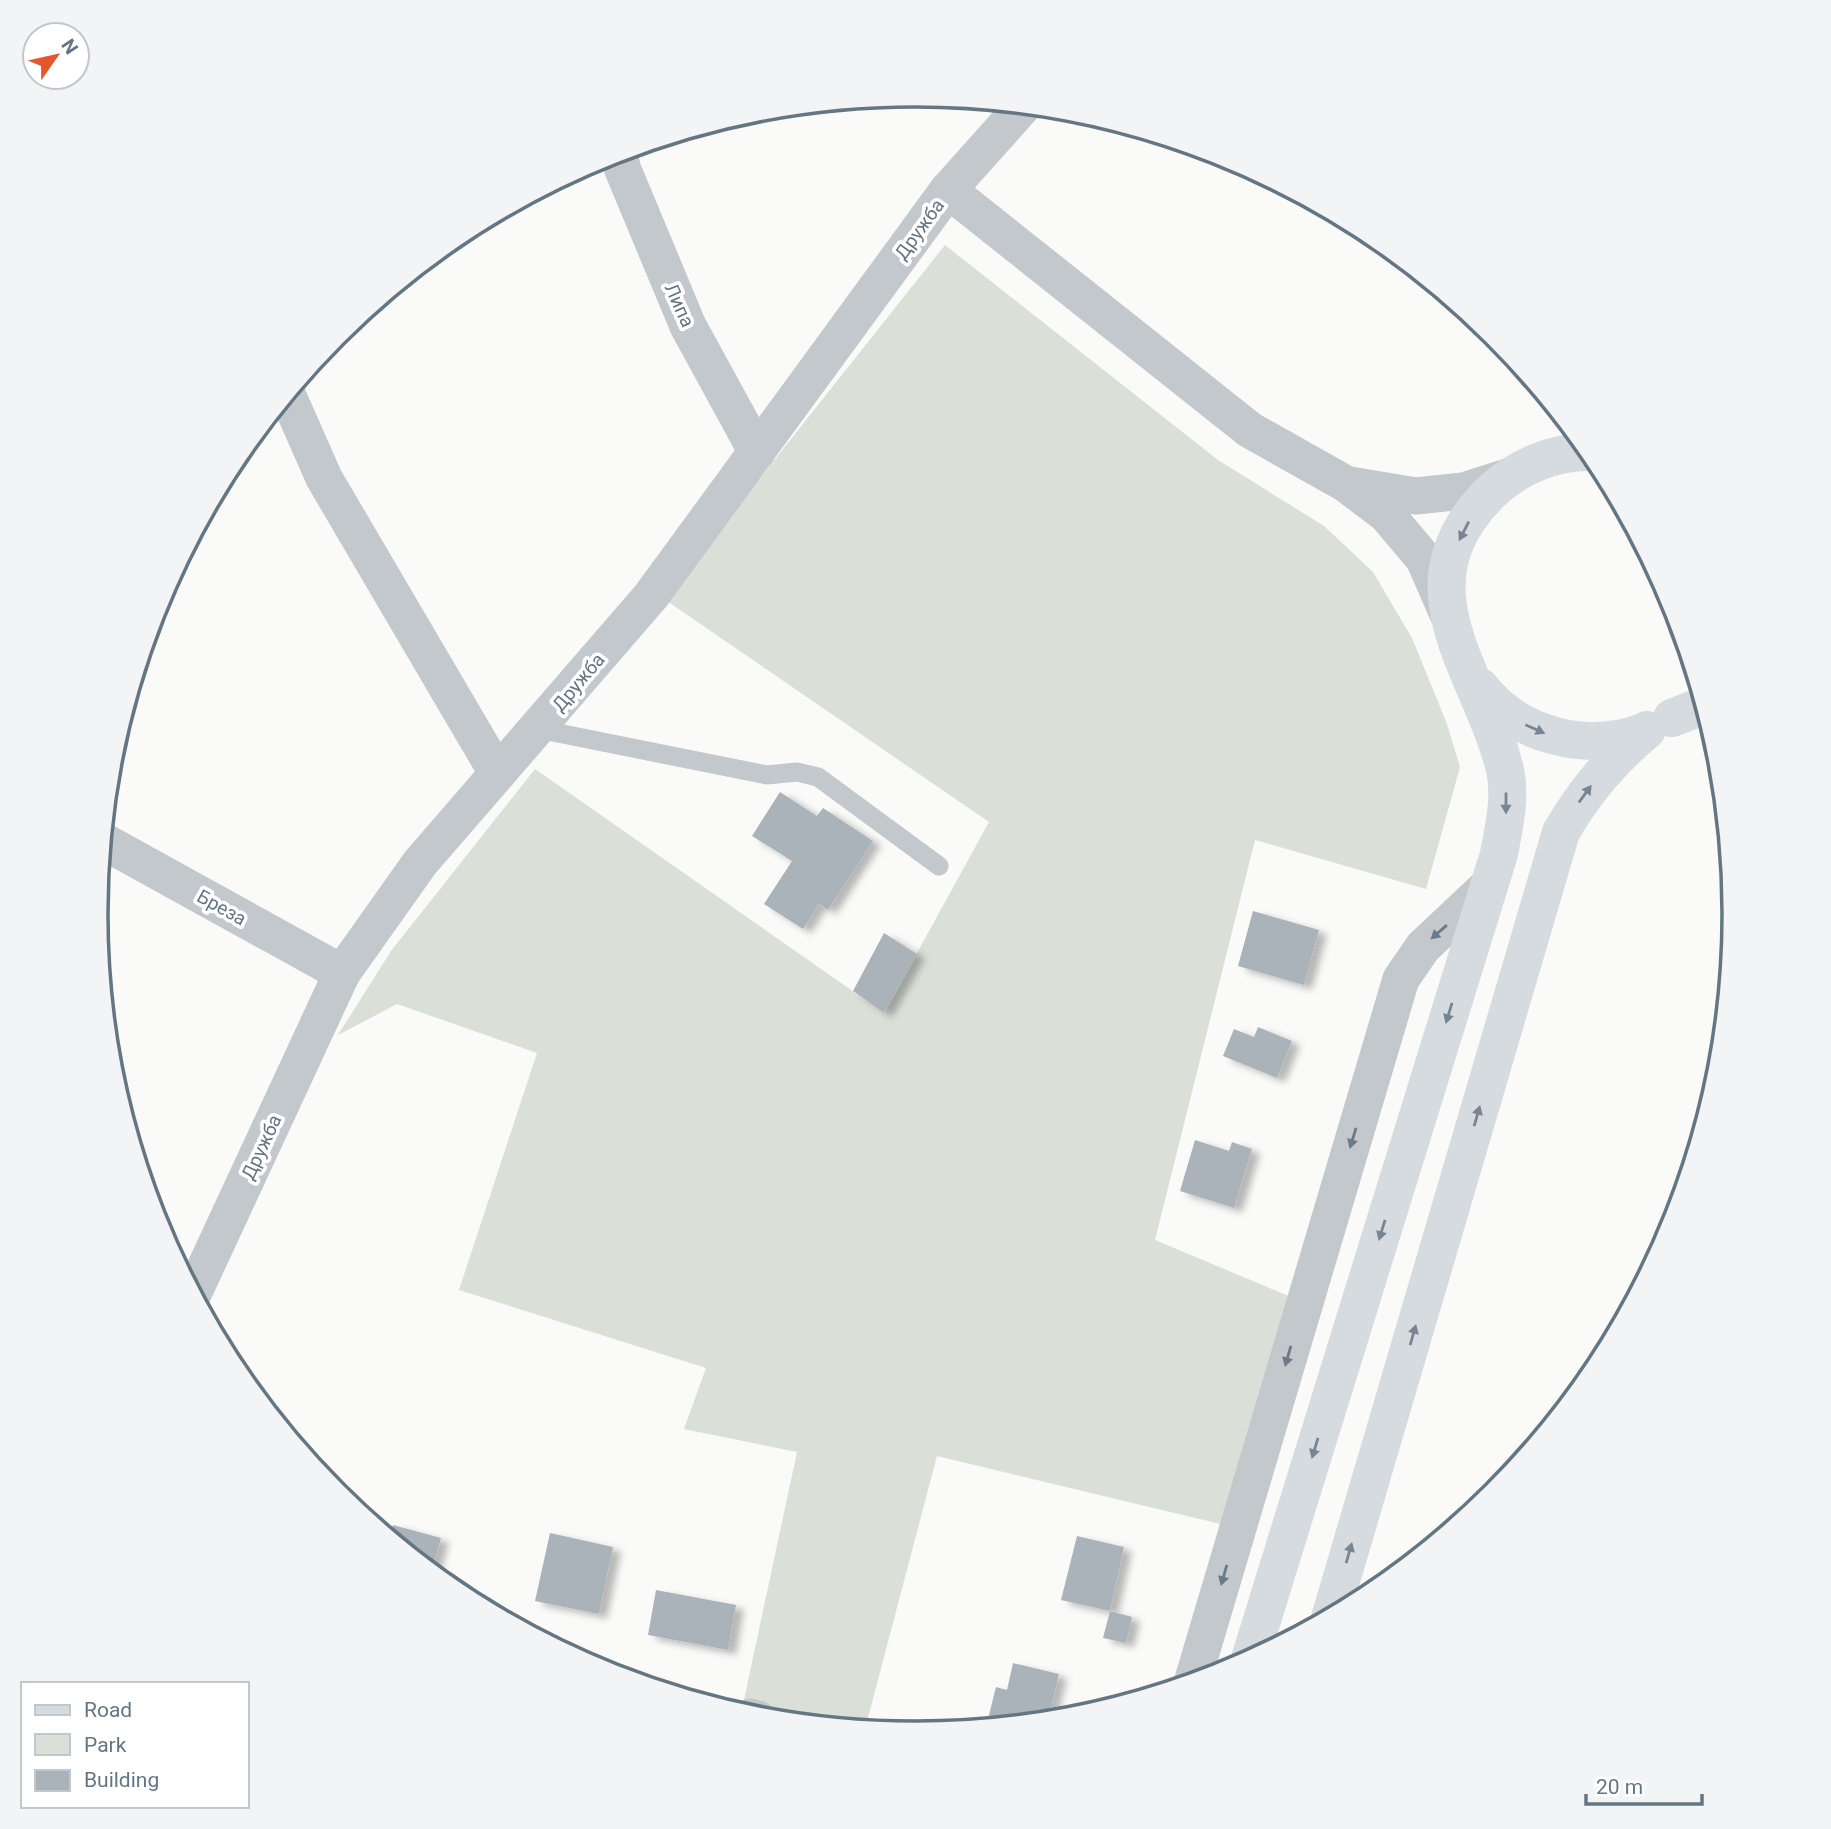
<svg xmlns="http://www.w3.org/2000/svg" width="1831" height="1829" font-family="Roboto,sans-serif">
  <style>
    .green { fill: #dadfd7 }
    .building { fill: #aab3b9; filter: url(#shadow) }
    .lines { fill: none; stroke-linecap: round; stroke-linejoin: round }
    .service { stroke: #c3c8cc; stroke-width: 19 }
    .minor { stroke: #c3c8cc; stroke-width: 37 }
    .secondary { stroke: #d6dbdf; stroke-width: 38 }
    .motorway { stroke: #d6dbdf; stroke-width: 38 }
    .oneway { fill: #768591 }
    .oneway2 { fill: #6a7a87 }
    .labels { text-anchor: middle; stroke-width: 7; stroke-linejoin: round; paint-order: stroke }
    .street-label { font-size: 19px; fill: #657683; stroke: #fff }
    .rim { fill: none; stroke: #657683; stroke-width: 3.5 }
  </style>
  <defs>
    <filter id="shadow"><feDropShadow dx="8" dy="4.5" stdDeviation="3.5" flood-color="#0004"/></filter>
  </defs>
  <rect width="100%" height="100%" fill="#fafaf8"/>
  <!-- green -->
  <path class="green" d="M945 245 1218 460 1324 526 1373 572 1412 638 1447 724 1460 767 1426 889 1255 840 1155 1240 1303 1302 1237 1528 937 1456 865 1729 742 1709 797 1452 684 1429 706 1368 459 1290 537 1053 397 1004 338 1035 391 951 535 769 884 1013 989 822 664 599Z"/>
  <!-- building -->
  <g class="building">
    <path d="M780 792 817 816 823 808 873 841 828 910 819 904 803 929 764 904 792 861 752 836Z"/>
    <path d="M1253 911 1319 930 1304 985 1238 966Z"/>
    <path d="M884 933 917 954 884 1013 853 991Z"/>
    <path d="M1258 1027 1292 1041 1277 1078 1223 1056 1234 1029 1254 1037Z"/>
    <path d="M1195 1140 1229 1151 1232 1142 1252 1149 1234 1208 1180 1191Z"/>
    <path d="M393 1525 441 1538 431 1573 390 1539Z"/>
    <path d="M550 1533 613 1547 599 1614 535 1601Z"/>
    <path d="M1077 1536 1124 1547 1110 1611 1061 1600Z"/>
    <path d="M656 1590 736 1605 728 1650 648 1635Z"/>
    <path d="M1110 1611 1132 1617 1126 1643 1103 1638Z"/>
    <path d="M1013 1663 1059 1674 1048 1721 1012 1725 988 1719 996 1687 1007 1690Z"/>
  </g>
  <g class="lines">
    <!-- service -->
    <path class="service" d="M538 729 767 775 797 772 818 777 939 866"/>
    <!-- minor -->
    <g class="minor">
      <path d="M618 152 623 170 688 326 757 452"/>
      <path d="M948 190 1250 430 1346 484 1387 515 1424 559 1448 614"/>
      <path d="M287 394 324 478 496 771"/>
      <path d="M1350 485 1416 496 1463 491 1510 476"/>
      <path d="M103 841 342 973"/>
      <path d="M193 1294 342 973 420 863 651 596 948 190 1024 105"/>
      <path d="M1192 1683 1401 979 1423 947 1489 885"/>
      <path d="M751 1717 758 1719"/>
    </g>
    <!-- secondary -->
    <g class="secondary">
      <path d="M1480 687C1518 736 1586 753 1643 732"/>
      <path d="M1330 1618 1561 832C1585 791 1611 760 1647 730"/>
      <path d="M1249 1662 1499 854C1504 827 1511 797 1505 770 1482 672 1395 588 1490 493 1517 467 1554 451 1591 452"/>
    </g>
    <!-- motorway -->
    <path class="motorway" d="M1672 718 1705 705"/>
  </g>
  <!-- one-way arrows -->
  <defs><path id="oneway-solid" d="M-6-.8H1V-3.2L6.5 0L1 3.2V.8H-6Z" transform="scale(1.75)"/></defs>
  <g class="oneway">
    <use href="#oneway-solid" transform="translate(1464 531) rotate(117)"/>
    <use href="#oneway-solid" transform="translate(1535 729) rotate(24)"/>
    <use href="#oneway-solid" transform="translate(1585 794) rotate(-54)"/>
    <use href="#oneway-solid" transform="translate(1506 803) rotate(90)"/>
    <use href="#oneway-solid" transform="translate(1449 1013) rotate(107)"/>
    <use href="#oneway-solid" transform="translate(1477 1116) rotate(-74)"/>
    <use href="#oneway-solid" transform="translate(1382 1230) rotate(107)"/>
    <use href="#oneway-solid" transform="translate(1413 1335) rotate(-74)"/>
    <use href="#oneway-solid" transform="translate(1315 1448) rotate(107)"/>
    <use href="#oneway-solid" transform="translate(1349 1553) rotate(-74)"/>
  </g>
  <g class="oneway2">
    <use href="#oneway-solid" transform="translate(1439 932) rotate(139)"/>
    <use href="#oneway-solid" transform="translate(1353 1138) rotate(107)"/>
    <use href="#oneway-solid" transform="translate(1288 1356) rotate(106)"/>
    <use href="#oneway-solid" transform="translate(1224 1575) rotate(106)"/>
  </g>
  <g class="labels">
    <!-- street labels -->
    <g class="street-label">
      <text transform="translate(919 229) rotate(-54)" y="7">Дружба</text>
      <text transform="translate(680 305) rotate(66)" y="7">Липа</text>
      <text transform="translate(578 682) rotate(-50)" y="7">Дружба</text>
      <text transform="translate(222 907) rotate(29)" y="7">Бреза</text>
      <text transform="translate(261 1147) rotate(-65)" y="7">Дружба</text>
    </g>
  </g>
  <!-- crop -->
  <path d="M0 0H1831V1829H0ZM108 914a807 807 0 1 1 1614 0a807 807 0 1 1-1614 0Z" fill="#f3f4f5" fill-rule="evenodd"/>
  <path class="rim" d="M108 914a807 807 0 1 1 1614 0a807 807 0 1 1-1614 0Z"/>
  <!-- legend -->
  <rect x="21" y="1682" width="228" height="126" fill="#ffffff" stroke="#c1c8cd" stroke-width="2"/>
  <rect x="35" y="1705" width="35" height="10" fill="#d6dbdf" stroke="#c1c8cd" stroke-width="2"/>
  <text x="84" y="1717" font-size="21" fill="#657683">Road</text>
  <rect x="35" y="1734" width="35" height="21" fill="#dadfd7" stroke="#c1c8cd" stroke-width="2"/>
  <text x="84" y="1752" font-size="21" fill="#657683">Park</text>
  <rect x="35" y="1770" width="35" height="21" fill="#aab3b9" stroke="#c1c8cd" stroke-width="2"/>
  <text x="84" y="1787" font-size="21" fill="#657683">Building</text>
  <!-- north arrow -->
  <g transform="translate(56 56) rotate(56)"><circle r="33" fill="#ffffff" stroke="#c1c8cd" stroke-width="2"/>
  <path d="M0-5L12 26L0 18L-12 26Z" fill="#e4572e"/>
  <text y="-10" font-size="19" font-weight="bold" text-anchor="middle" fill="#657683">N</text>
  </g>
  <!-- scale -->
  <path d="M1586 1794v10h116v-10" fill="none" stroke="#657683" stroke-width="3.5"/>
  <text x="1596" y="1794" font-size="21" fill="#657683" stroke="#ffffff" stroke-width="5" paint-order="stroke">20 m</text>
</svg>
